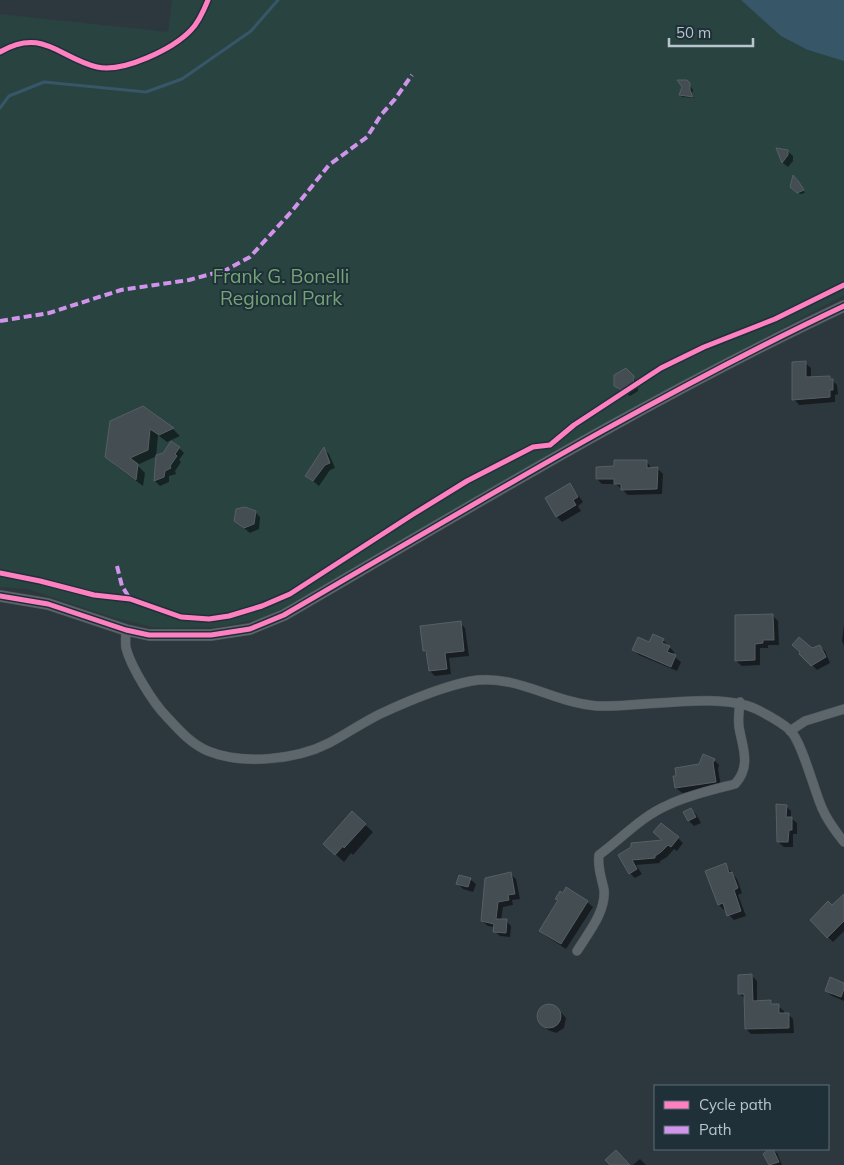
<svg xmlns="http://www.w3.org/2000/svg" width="844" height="1165" font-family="Mulish,sans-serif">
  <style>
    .green { fill: #294341 }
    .water { fill: #375668 }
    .shadow { fill: #0007 }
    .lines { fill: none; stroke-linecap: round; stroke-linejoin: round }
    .stream { stroke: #375668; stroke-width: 3 }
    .building { fill: #444d52; stroke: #555f65 }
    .minor-casing { stroke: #4c5358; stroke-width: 10 }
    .tertiary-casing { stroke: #4c5358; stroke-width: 12 }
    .minor { stroke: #5d666b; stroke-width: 9 }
    .tertiary { stroke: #5d666b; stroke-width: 11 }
    .quiet { stroke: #d193ec; stroke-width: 4; stroke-dasharray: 8 4; stroke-linecap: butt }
    .cycleway-casing { stroke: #1f3039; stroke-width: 8 }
    .cycleway { stroke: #ff80c0; stroke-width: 5 }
    .labels { text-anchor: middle; stroke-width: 4; stroke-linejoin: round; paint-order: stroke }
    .park-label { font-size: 19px; fill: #74a575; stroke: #1f3039 }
  </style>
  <rect width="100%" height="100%" fill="#2d383e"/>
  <!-- green -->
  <path class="green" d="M172 0H844V295L576 439 282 609 259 619 218 627 171 628 153 627 115 618 28 589 0 587V14L168 32Z"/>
  <!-- water -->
  <path class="water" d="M741 0H844V61L808 50 781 36Z"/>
  <!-- shadow -->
  <g class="shadow">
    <path d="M689 84 693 90 692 93 694 98 682 97 680 95Z"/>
    <path d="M778 150 787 151 793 156V161L788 167 783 163Z"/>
    <path d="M795 179 805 193 800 194 791 187Z"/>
    <path d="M805 363 811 368V378L829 377 837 385 838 394 835 395V402L799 405 794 399Z"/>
    <path d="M626 369 638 383V391L630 396 615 385Z"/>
    <path d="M143 408 173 429 180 436 167 442 158 435 156 457 179 448 184 453 179 460 181 462 175 471 176 474 169 476V482L160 486 155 481 157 456 137 465 145 473 143 486 115 465 107 457Z"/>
    <path d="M324 449 329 454 335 468 330 470 319 486 307 476Z"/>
    <path d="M647 462 652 469H658L663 474 662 494 628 495 616 484H602L597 479Z"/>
    <path d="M570 484 583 502 578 506 581 511 562 522 557 517 546 499Z"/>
    <path d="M255 512 260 517 259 529 250 533 235 521Z"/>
    <path d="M736 616H773L778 621 779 645H768V648H760V665L742 666 736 661Z"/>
    <path d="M460 623 465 628 469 656 449 658 451 674 435 676 430 671 428 655 424 651Z"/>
    <path d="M844 624V646L842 641Z"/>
    <path d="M663 640 674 652 673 656 681 662 677 671 639 655 634 650Z"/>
    <path d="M820 646 825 651 830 663 817 670 801 654Z"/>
    <path d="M714 760 719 765 718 769 721 787 682 793 676 788 675 778Z"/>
    <path d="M786 806 791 811V818L797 823V834H793V847H784L778 842Z"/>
    <path d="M691 809 696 814 701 823 694 826 689 821 685 812Z"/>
    <path d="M352 813 373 832 353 855 351 853 344 862 333 852 339 828 338 827Z"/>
    <path d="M678 838 683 843 677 851 674 849 667 857 660 861V863L636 865 642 874 635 878 630 873 619 855Z"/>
    <path d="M725 865 737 879 742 893 738 895 746 916 734 920 729 915 726 909 724 910 719 905Z"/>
    <path d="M510 874 516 879 520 899 512 900 513 905 503 907 501 920 506 921 511 926 510 937 500 936 494 931 495 927 488 926 482 921Z"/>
    <path d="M470 879 476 884 473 892 463 889 457 883Z"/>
    <path d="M844 896V931L833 942 811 920 832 907Z"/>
    <path d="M587 902 593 907 566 949 546 936 541 931Z"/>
    <path d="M752 976 757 981V1002H771L775 1006H778L784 1011V1014H788L793 1019 794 1033 751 1034 746 1029 745 999 740 994Z"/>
    <path d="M844 984V1001L832 996 826 991Z"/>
    <path d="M547 1004 556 1007 566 1018 564 1028 556 1033 548 1030 538 1018 539 1010Z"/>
    <path d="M770 1149 777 1153 782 1165H770L765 1154Z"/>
    <path d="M640 1159 646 1165H633Z"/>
  </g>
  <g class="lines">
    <!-- stream -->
    <path class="stream" d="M0 108 9 96 44 82 146 92 182 79 251 31 278 0"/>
  </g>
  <!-- building -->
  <g class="building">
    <path d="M677 80H687L690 83V90L693 97 679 95 682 87Z"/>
    <path d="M776 148 788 150V155L782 163Z"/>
    <path d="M793 175 799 182 804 190 797 193 790 187Z"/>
    <path d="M806 361V377L830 376V379H833V390H830V397L792 400V362Z"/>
    <path d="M626 368 634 376 633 386 624 391 614 386V375Z"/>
    <path d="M143 406 174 428 159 435 150 429 148 450 130 458 138 464 136 480 105 457 110 421Z"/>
    <path d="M171 441 180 447 175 454 177 456 170 466 171 468 165 471 164 477 154 481 156 455 163 453Z"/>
    <path d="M324 447 330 463 325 465 313 481 305 476Z"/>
    <path d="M614 460H647V468L658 467 657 489 621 490V484H614V479H596V467L614 466Z"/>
    <path d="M570 483 578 497 573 500 576 505 556 517 545 498Z"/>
    <path d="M245 507 256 511 254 524 244 528 234 521 236 509Z"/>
    <path d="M773 614 774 640H763V643L755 644V660L735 661V615Z"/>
    <path d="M461 621 464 651 445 653 447 669 429 671 426 651H423L420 626Z"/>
    <path d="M653 634 664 639 662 643 670 646 667 652 676 655 671 667 632 650 638 637 649 642Z"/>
    <path d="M799 637 812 648 820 645 826 657 811 666 799 654 800 652 792 645Z"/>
    <path d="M703 754 715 759 713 763 716 782 675 788 673 776H676L675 768 699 764Z"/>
    <path d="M776 804 787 805 786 817H792V830H789L788 842H777Z"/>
    <path d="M691 808 696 817 688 821 683 812Z"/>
    <path d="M352 811 366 824 344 848 343 846 335 855 323 844Z"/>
    <path d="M661 823 679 837 671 847 668 845 661 852 655 856V858L632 860 637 869 629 874 618 855 631 847V843L662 840 653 832Z"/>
    <path d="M726 863 729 873 732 872 738 888 734 890 741 911 727 916 723 903 718 905 705 871Z"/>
    <path d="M511 872 515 894 508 895 509 900 498 902 496 919H507L506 933 493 932 494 924 481 921 485 878Z"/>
    <path d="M459 875 471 878 468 887 456 884Z"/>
    <path d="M566 887 588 901 561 944 539 931 558 900 555 899 560 891 563 893Z"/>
    <path d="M844 894V921L827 938 810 920 828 901 832 905Z"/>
    <path d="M752 974 753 1001 771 1000V1004H779V1013H789V1028L745 1029 744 994H738V975Z"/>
    <path d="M830 977 844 983V989L841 997 825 991Z"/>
    <circle cx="549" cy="1016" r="12"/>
    <path d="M769 1149H773L779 1162 769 1165 763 1154Z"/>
    <path d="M616 1150 630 1165H610L605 1160Z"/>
  </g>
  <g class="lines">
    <!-- minor casing -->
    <g class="minor-casing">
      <g id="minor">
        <path d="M126 630C126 636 125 643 126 648 131 667 153 703 167 717 179 730 191 744 208 751 242 765 296 760 329 743 346 734 362 723 380 714 408 701 440 687 471 681 515 673 554 703 597 706 641 708 718 691 756 709 766 714 781 722 790 730 802 742 814 790 822 808 827 820 836 832 844 842"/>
        <path d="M790 731 805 721 844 709"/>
        <path d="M577 951C588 933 606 912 604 890 602 879 597 867 599 855 622 838 642 816 668 805 689 795 712 790 735 784 752 766 742 746 739 727 738 719 739 710 740 702"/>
      </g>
    </g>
    <!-- tertiary casing -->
    <g class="tertiary-casing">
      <path id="tertiary" d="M0 596 48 604 126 630 149 635H211L250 629 284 615C468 508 651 397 844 306"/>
    </g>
    <!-- minor -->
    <use href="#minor" class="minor"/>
    <!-- tertiary -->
    <use href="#tertiary" class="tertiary"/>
    <!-- quiet -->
    <g class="quiet">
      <path d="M0 321 49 313 121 290 189 280 226 270 250 257 292 211 329 165 367 137 381 115 395 99 412 75"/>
      <path d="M117 566 122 586 130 599"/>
    </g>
    <!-- cycleway casing -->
    <g class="cycleway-casing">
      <g id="cycleway">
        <path d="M0 52C43 27 59 58 97 67 123 73 173 49 191 30 199 22 204 10 208 0"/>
        <path d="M0 573 40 581 94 595 130 599 181 617 209 619 229 616 262 606 290 594 412 515 467 481 533 447 550 445 574 425 661 368 704 347 775 319 844 285"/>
        <path d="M0 596 48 604 126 630 149 635H211L250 629 284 615C468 508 651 397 844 306"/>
      </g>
    </g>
    <!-- cycleway -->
    <use href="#cycleway" class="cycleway"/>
  </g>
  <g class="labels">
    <!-- park labels -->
    <g class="park-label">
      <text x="281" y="283">Frank G. Bonelli<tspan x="281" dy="22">Regional Park</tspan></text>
    </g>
  </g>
  <!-- legend -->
  <rect x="654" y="1085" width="175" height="65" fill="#1f3039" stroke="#5c6c74"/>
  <rect x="664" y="1101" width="25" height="8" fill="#ff80c0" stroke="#5c6c74"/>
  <text x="699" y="1110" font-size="15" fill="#b8c5cd">Cycle path</text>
  <rect x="664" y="1126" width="25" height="8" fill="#d193ec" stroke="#5c6c74"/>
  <text x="699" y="1135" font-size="15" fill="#b8c5cd">Path</text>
  <!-- scale -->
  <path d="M669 38v8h84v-8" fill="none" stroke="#b8c5cd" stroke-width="2.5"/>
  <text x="676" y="38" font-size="15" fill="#b8c5cd" stroke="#1f3039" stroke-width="4" paint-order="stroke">50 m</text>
</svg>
